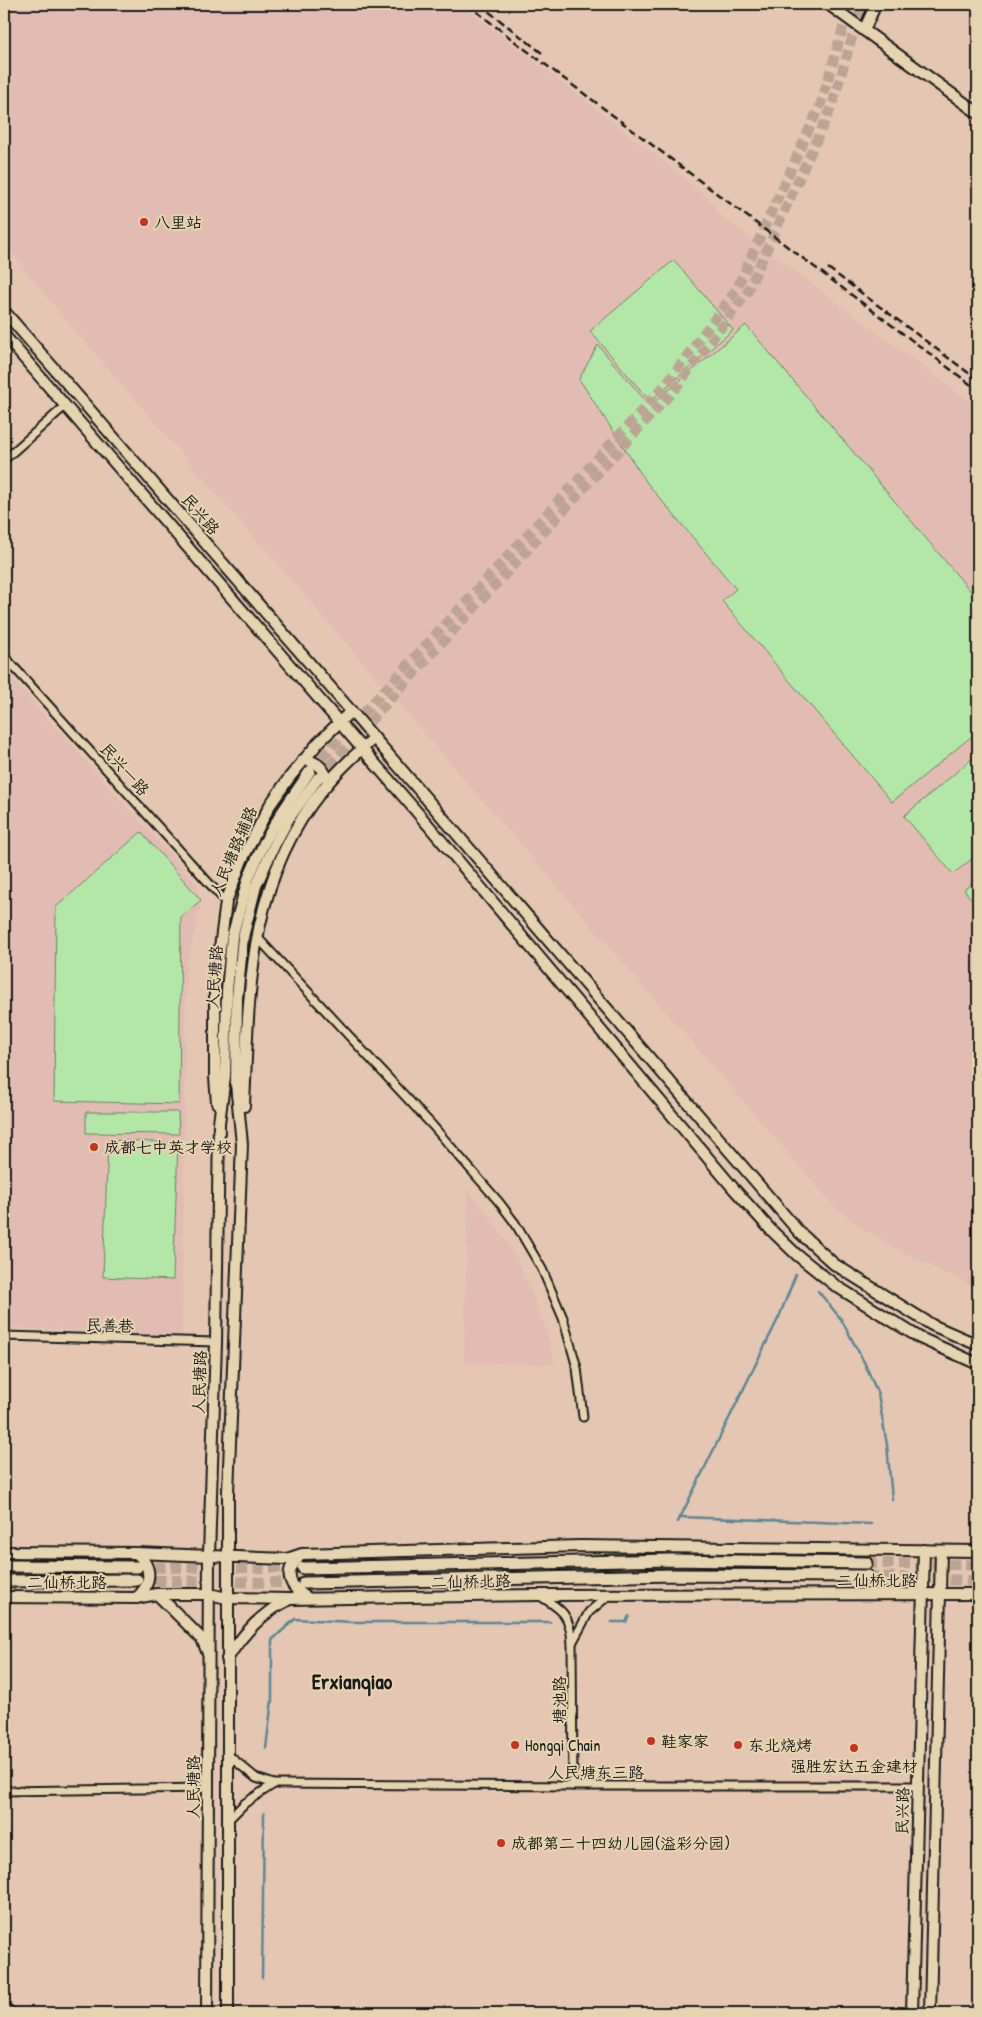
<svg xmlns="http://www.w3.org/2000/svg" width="982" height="2017" font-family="'Patrick Hand','LXGW WenKai TC',sans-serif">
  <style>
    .built { fill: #e2bcb3 }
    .green { fill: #b3e7a8; stroke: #688262 }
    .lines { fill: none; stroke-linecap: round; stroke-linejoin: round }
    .stream { stroke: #5c8696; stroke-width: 2.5 }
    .secondary-tunnel { stroke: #bca494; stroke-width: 10; stroke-dasharray: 10 5; stroke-linecap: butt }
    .primary-tunnel { stroke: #bca494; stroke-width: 11; stroke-dasharray: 11 5.5; stroke-linecap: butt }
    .street-casing { stroke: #1c1c1c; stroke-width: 11 }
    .secondary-casing { stroke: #1c1c1c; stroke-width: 14 }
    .primary-casing { stroke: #1c1c1c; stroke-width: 15 }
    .street { stroke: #e6d4b1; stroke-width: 7 }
    .secondary { stroke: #e6d4b1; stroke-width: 10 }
    .primary { stroke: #e6d4b1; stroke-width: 11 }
    .rail { stroke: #1c1c1c; stroke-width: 2.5; stroke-dasharray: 8 4; stroke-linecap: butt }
    .poi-dot { fill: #c8321e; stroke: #e6d4b1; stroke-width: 2 }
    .labels { text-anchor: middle; stroke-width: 4; stroke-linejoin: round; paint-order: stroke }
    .poi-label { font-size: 16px; fill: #1c1c1c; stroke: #e6d4b1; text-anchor: start }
    .street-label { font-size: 16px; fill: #1c1c1c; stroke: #e6d4b1 }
    .district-label { font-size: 21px; font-weight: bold; fill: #1c1c1c; stroke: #e6d4b1 }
  </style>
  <rect width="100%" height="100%" fill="#e4c6b2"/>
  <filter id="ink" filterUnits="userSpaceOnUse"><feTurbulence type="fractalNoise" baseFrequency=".02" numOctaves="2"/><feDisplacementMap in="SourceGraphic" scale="10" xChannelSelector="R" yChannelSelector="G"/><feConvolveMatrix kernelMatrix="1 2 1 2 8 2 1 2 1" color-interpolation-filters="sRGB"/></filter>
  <g filter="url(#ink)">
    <!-- built -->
    <g class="built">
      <path d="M4 4H461L676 171 716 206V212L978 408V1289L893 1247 863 1229 833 1205 53 305 4 243Z"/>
      <path d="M4 671 196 883 201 905 186 967 182 1336 4 1327Z"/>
      <path d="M468 1190 483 1208 508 1243 520 1266 546 1328 555 1364 464 1363Z"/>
    </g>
    <!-- green -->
    <g class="green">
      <path d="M674 260 733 330 650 401 590 331Z"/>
      <path d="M746 325 978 600V731L892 802 722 601 736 589 647 483 579 379 598 345 650 406Z"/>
      <path d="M978 754V854L953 874 904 816Z"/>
      <path d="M141 832 201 900 181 917 179 1104 54 1101 56 907Z"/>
      <path d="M978 878V907L964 890Z"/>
      <path d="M86 1112H178L179 1134 86 1133Z"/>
      <path d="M108 1140 178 1143 173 1280 103 1277Z"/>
    </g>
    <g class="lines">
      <!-- stream -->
      <g class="stream">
        <path d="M818 1291 841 1319 865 1364 878 1394 887 1445 892 1499"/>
        <path d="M680 1517 871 1524"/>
        <path d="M678 1522 779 1317 796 1274"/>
        <path d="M612 1622H626L629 1616"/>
        <path d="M266 1748 272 1700V1640L295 1619 353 1622H550"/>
        <path d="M262 1978 264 1813"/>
      </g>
      <!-- secondary-tunnel -->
      <g class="secondary-tunnel">
        <path d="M312 769 665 385 736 290 821 103 850 4"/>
        <path d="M319 777 676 388 747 293 832 106 862 4"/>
      </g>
      <!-- primary-tunnel -->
      <g class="primary-tunnel">
        <path d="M866 1563 978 1565"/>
        <path d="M138 1567 299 1568"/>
        <path d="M867 1576 978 1581"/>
        <path d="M138 1580 300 1583"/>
      </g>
      <!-- street casing -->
      <g class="street-casing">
        <g id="street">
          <path d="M4 460 65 406"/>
          <path d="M4 656 226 902"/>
          <path d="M257 937 432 1125 499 1202 515 1223 542 1269 563 1318 577 1368 583 1417"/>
          <path d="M4 1336 216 1342"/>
          <path d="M540 1596C563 1610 570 1615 572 1643L589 1612 609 1595"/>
          <path d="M572 1643 573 1786"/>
          <path d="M227 1754 256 1778 274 1784 245 1803 228 1820"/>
          <path d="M274 1784 573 1786H918"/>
          <path d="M4 1791 208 1788"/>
          <path d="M4 2013H14"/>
        </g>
      </g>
      <!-- secondary casing -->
      <g class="secondary-casing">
        <g id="secondary">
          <path d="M828 4 978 113"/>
          <path d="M864 30 876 4"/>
          <path d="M4 311 351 711 799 1232 834 1264 885 1296 932 1325 978 1345"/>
          <path d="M4 335 429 826 734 1189 770 1229 797 1255 836 1286 920 1338 978 1364"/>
          <path d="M303 760C317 760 326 770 328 783"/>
          <path d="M217 1103 215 1077V986L226 902 242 860 270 805 289 778 319 742 351 711"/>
          <path d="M244 1106C249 993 247 882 323 789 338 770 356 754 374 738"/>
          <path d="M4 1552 136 1553 287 1559 302 1554 580 1546 978 1551"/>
          <path d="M299 1557C282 1573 290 1588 308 1598"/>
          <path d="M157 1594 202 1639 207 1651"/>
          <path d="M4 1597 136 1598 157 1594H209L227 1598 289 1599 538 1595 978 1594"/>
          <path d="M136 1598C152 1585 153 1566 136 1553"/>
          <path d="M227 1659C242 1635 263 1612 288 1600"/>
          <path d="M207 2013 209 1555 216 1342 219 1123 225 1076 227 991 232 937 248 879 264 843 282 812 310 771"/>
          <path d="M228 2013V1492L242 1144 236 1084 237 998 243 937 256 886 274 846 289 818 318 778"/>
          <path d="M912 2013 924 1550"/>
          <path d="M930 2013 941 1551"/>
        </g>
      </g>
      <!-- primary casing -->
      <g class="primary-casing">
        <g id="primary">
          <path d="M4 1566 137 1567"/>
          <path d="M303 1568 670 1560 866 1563"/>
          <path d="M4 1581 137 1580"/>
          <path d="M304 1583 674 1575 867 1576"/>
        </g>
      </g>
      <!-- street -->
      <use href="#street" class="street"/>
      <!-- secondary -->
      <use href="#secondary" class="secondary"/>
      <!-- primary -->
      <use href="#primary" class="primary"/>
      <!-- rail -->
      <g class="rail">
        <path d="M467 4 522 47 978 390"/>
        <path d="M479 4 542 53"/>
        <path d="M828 268 978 380"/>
      </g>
    </g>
  </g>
  <!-- markers -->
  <g class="poi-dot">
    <circle cx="144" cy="222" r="5"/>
    <circle cx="94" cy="1147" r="5"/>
    <circle cx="651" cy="1741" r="5"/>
    <circle cx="515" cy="1745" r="5"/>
    <circle cx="738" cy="1745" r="5"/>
    <circle cx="854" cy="1748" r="5"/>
    <circle cx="501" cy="1843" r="5"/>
  </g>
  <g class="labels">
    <!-- poi labels -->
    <g class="poi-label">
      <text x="154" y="228">八里站</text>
      <text x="104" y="1153">成都七中英才学校</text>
      <text x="661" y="1747">鞋家家</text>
      <text x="525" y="1751">Hongqi Chain</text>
      <text x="748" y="1751">东北烧烤</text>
      <text x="854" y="1772" text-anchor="middle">强胜宏达五金建材</text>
      <text x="511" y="1849">成都第二十四幼儿园(溢彩分园)</text>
    </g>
    <!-- street labels -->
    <g class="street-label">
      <text transform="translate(201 514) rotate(49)" y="6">民兴路</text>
      <text transform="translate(125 769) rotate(48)" y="6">民兴一路</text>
      <text transform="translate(233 851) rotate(-67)" y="6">人民塘路辅路</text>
      <text transform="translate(214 977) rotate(-86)" y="6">人民塘路</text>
      <text transform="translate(110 1325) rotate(2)" y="6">民善巷</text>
      <text transform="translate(199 1382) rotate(-88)" y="6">人民塘路</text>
      <text x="877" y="1586">二仙桥北路</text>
      <text transform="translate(471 1581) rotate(-1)" y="6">二仙桥北路</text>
      <text x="67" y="1588">二仙桥北路</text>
      <text transform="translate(559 1700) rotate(-90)" y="6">塘池路</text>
      <text x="596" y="1778">人民塘东三路</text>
      <text transform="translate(193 1787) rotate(-90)" y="6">人民塘路</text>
      <text transform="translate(902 1811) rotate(-89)" y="6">民兴路</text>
    </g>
    <!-- district labels -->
    <g class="district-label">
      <text x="352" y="1689">Erxianqiao</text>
    </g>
  </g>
  <!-- margin -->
  <rect width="982" height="2017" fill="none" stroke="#e6d4b1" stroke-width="20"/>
  <rect x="10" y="10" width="962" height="1997" fill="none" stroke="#1c1c1c" stroke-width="2" filter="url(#ink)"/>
</svg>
